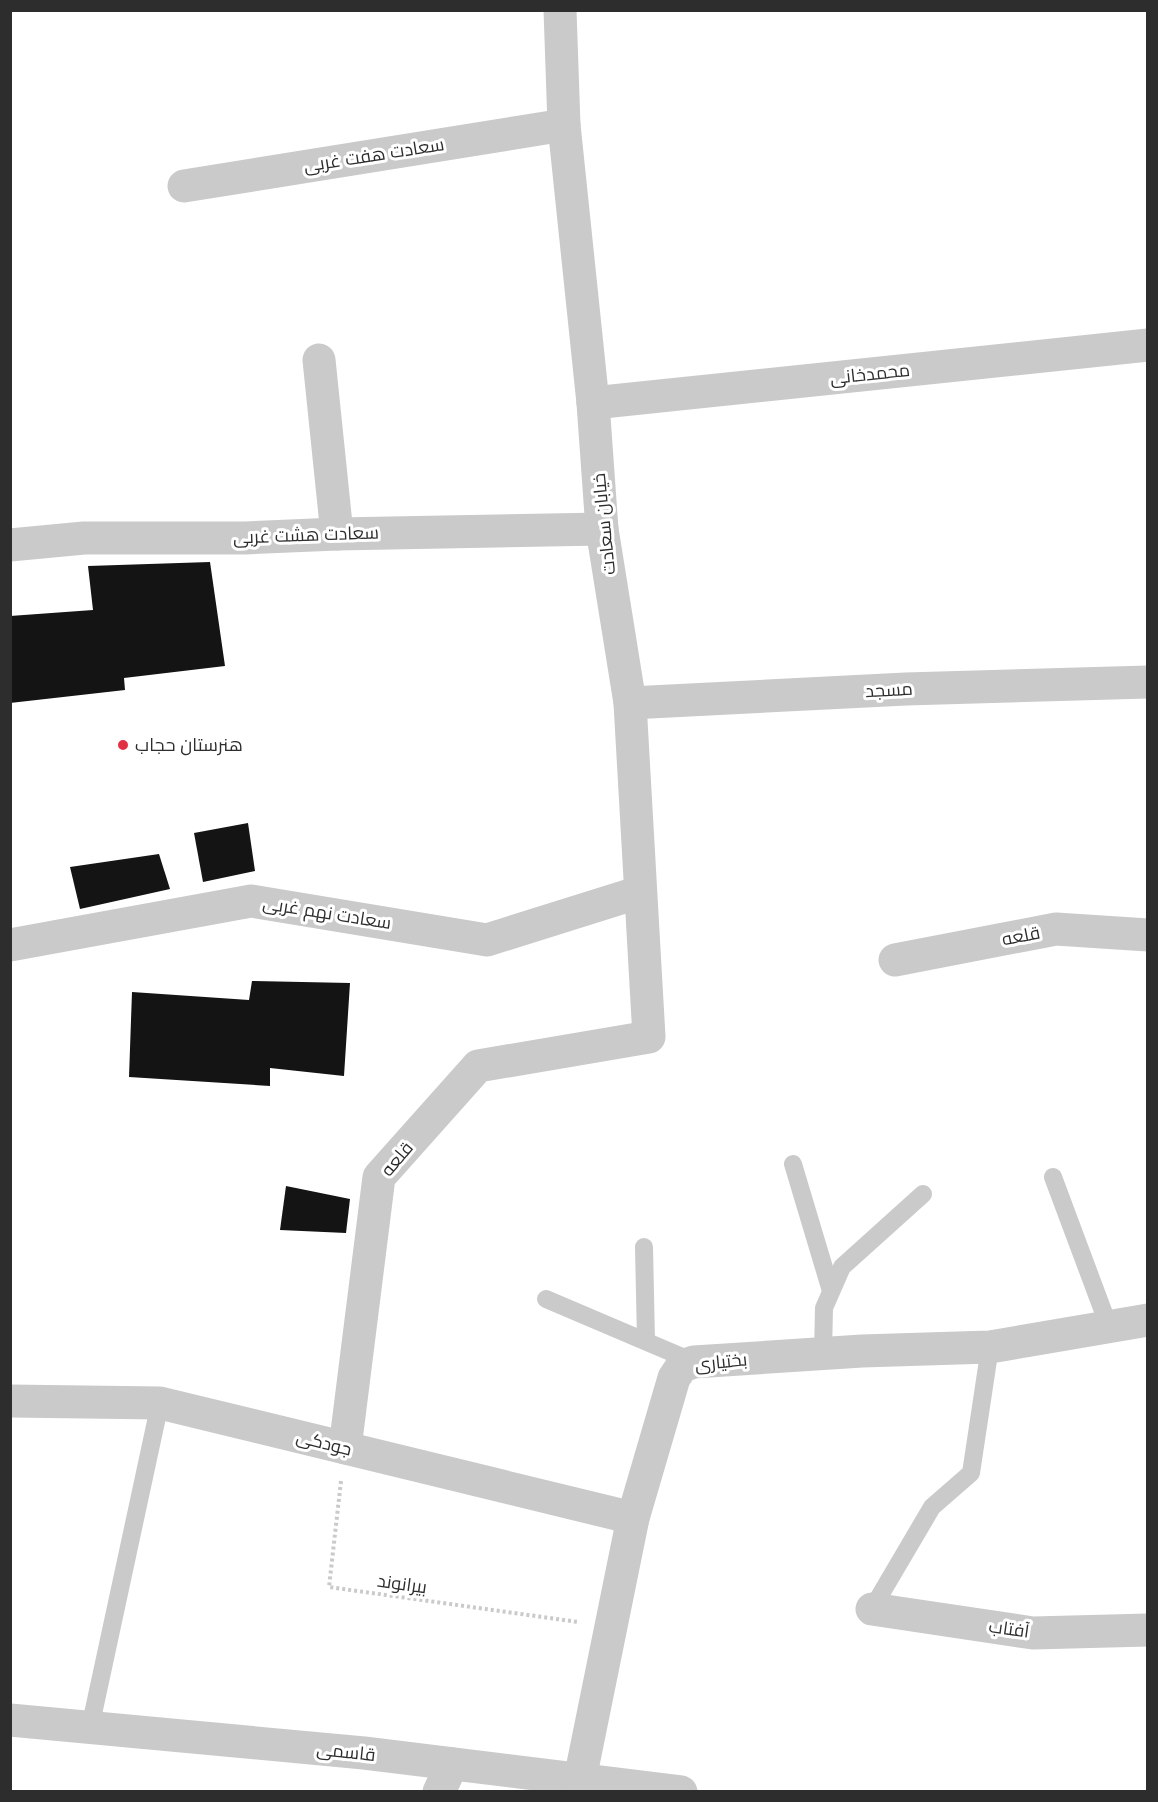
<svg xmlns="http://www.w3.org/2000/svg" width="1158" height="1802" font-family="Helvetica,Cairo,sans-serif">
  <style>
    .building { fill: #141414 }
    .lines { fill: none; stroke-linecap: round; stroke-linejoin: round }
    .path { stroke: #cacaca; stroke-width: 4; stroke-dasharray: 3 3; stroke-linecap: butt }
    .lane { stroke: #cacaca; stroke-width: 18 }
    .street { stroke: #cacaca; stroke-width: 33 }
    .poi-dot { fill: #e23143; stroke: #fff; stroke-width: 2 }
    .labels { text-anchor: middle; stroke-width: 6; stroke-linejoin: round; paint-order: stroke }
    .street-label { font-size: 18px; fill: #2d2d2d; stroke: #fff }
    .poi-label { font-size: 18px; fill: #2d2d2d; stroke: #fff; text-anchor: start }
  </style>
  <rect width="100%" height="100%" fill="#fff"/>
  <!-- building -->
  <g class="building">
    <path d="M210 562 225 666 124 678 125 690 10 703V616L93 610 88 566Z"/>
    <path d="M248 823 255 871 203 882 194 833Z"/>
    <path d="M159 854 170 889 80 909 70 867Z"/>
    <path d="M252 981 350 983 344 1076 270 1068V1086L129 1077 132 992 249 1000Z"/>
    <path d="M286 1186 350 1199 346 1233 280 1230Z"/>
  </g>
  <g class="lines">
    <!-- path -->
    <path class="path" d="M341 1481 329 1587 578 1622"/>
    <!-- lane -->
    <g class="lane">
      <path d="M793 1164 831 1291"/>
      <path d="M1053 1177 1109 1327"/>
      <path d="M644 1247 646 1341"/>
      <path d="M546 1299 694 1362"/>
      <path d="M823 1354 824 1308 842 1267 923 1194"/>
      <path d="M872 1609 932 1507 971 1473 990 1347"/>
      <path d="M90 1728 160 1403"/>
    </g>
    <!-- street -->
    <g class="street">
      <path d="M184 186 564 125"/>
      <path d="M319 360 337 534"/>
      <path d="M593 403 1148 345"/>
      <path d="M10 545 84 538H245L337 534 602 529"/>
      <path d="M630 703 906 689 1148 682"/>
      <path d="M10 945 251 901 487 940 640 892"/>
      <path d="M895 960 1056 929 1148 935"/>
      <path d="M10 1401 160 1403 633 1518"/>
      <path d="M345 1448 379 1177 478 1066 649 1037 630 703 602 529 593 403 564 125 560 10"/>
      <path d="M872 1609 1033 1633 1148 1630"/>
      <path d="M10 1720 364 1753 681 1792"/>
      <path d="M580 1779 633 1518 674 1378 682 1366 694 1362 862 1351 990 1347 1148 1320"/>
      <path d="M439 1792 452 1764"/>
    </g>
  </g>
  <!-- markers -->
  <circle class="poi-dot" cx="123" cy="745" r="6"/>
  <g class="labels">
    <!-- street labels -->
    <g class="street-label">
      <text transform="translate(374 155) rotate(-9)" y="6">سعادت هفت غربی</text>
      <text transform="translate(870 374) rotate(-6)" y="6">محمدخانی</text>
      <text transform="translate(604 524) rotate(-96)" y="6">خیابان سعادت</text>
      <text transform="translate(306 535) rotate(-2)" y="6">سعادت هشت غربی</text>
      <text transform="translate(889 690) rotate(-3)" y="6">مسجد</text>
      <text transform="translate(327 913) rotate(9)" y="6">سعادت نهم غربی</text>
      <text transform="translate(1021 936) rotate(-11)" y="6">قلعه</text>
      <text transform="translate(397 1159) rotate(-50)" y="6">قلعه</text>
      <text transform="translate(721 1362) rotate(-6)" y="6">بختیاری</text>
      <text transform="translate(324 1443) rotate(14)" y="6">جودکی</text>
      <text transform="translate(402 1584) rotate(8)" y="6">بیرانوند</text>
      <text transform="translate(1009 1629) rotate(8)" y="6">آفتاب</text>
      <text transform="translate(346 1752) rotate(6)" y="6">قاسمی</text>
    </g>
    <!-- poi labels -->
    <g class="poi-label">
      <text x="135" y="751">هنرستان حجاب</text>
    </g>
  </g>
  <!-- border -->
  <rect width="1158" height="1802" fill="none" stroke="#2d2d2d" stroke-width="24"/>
</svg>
